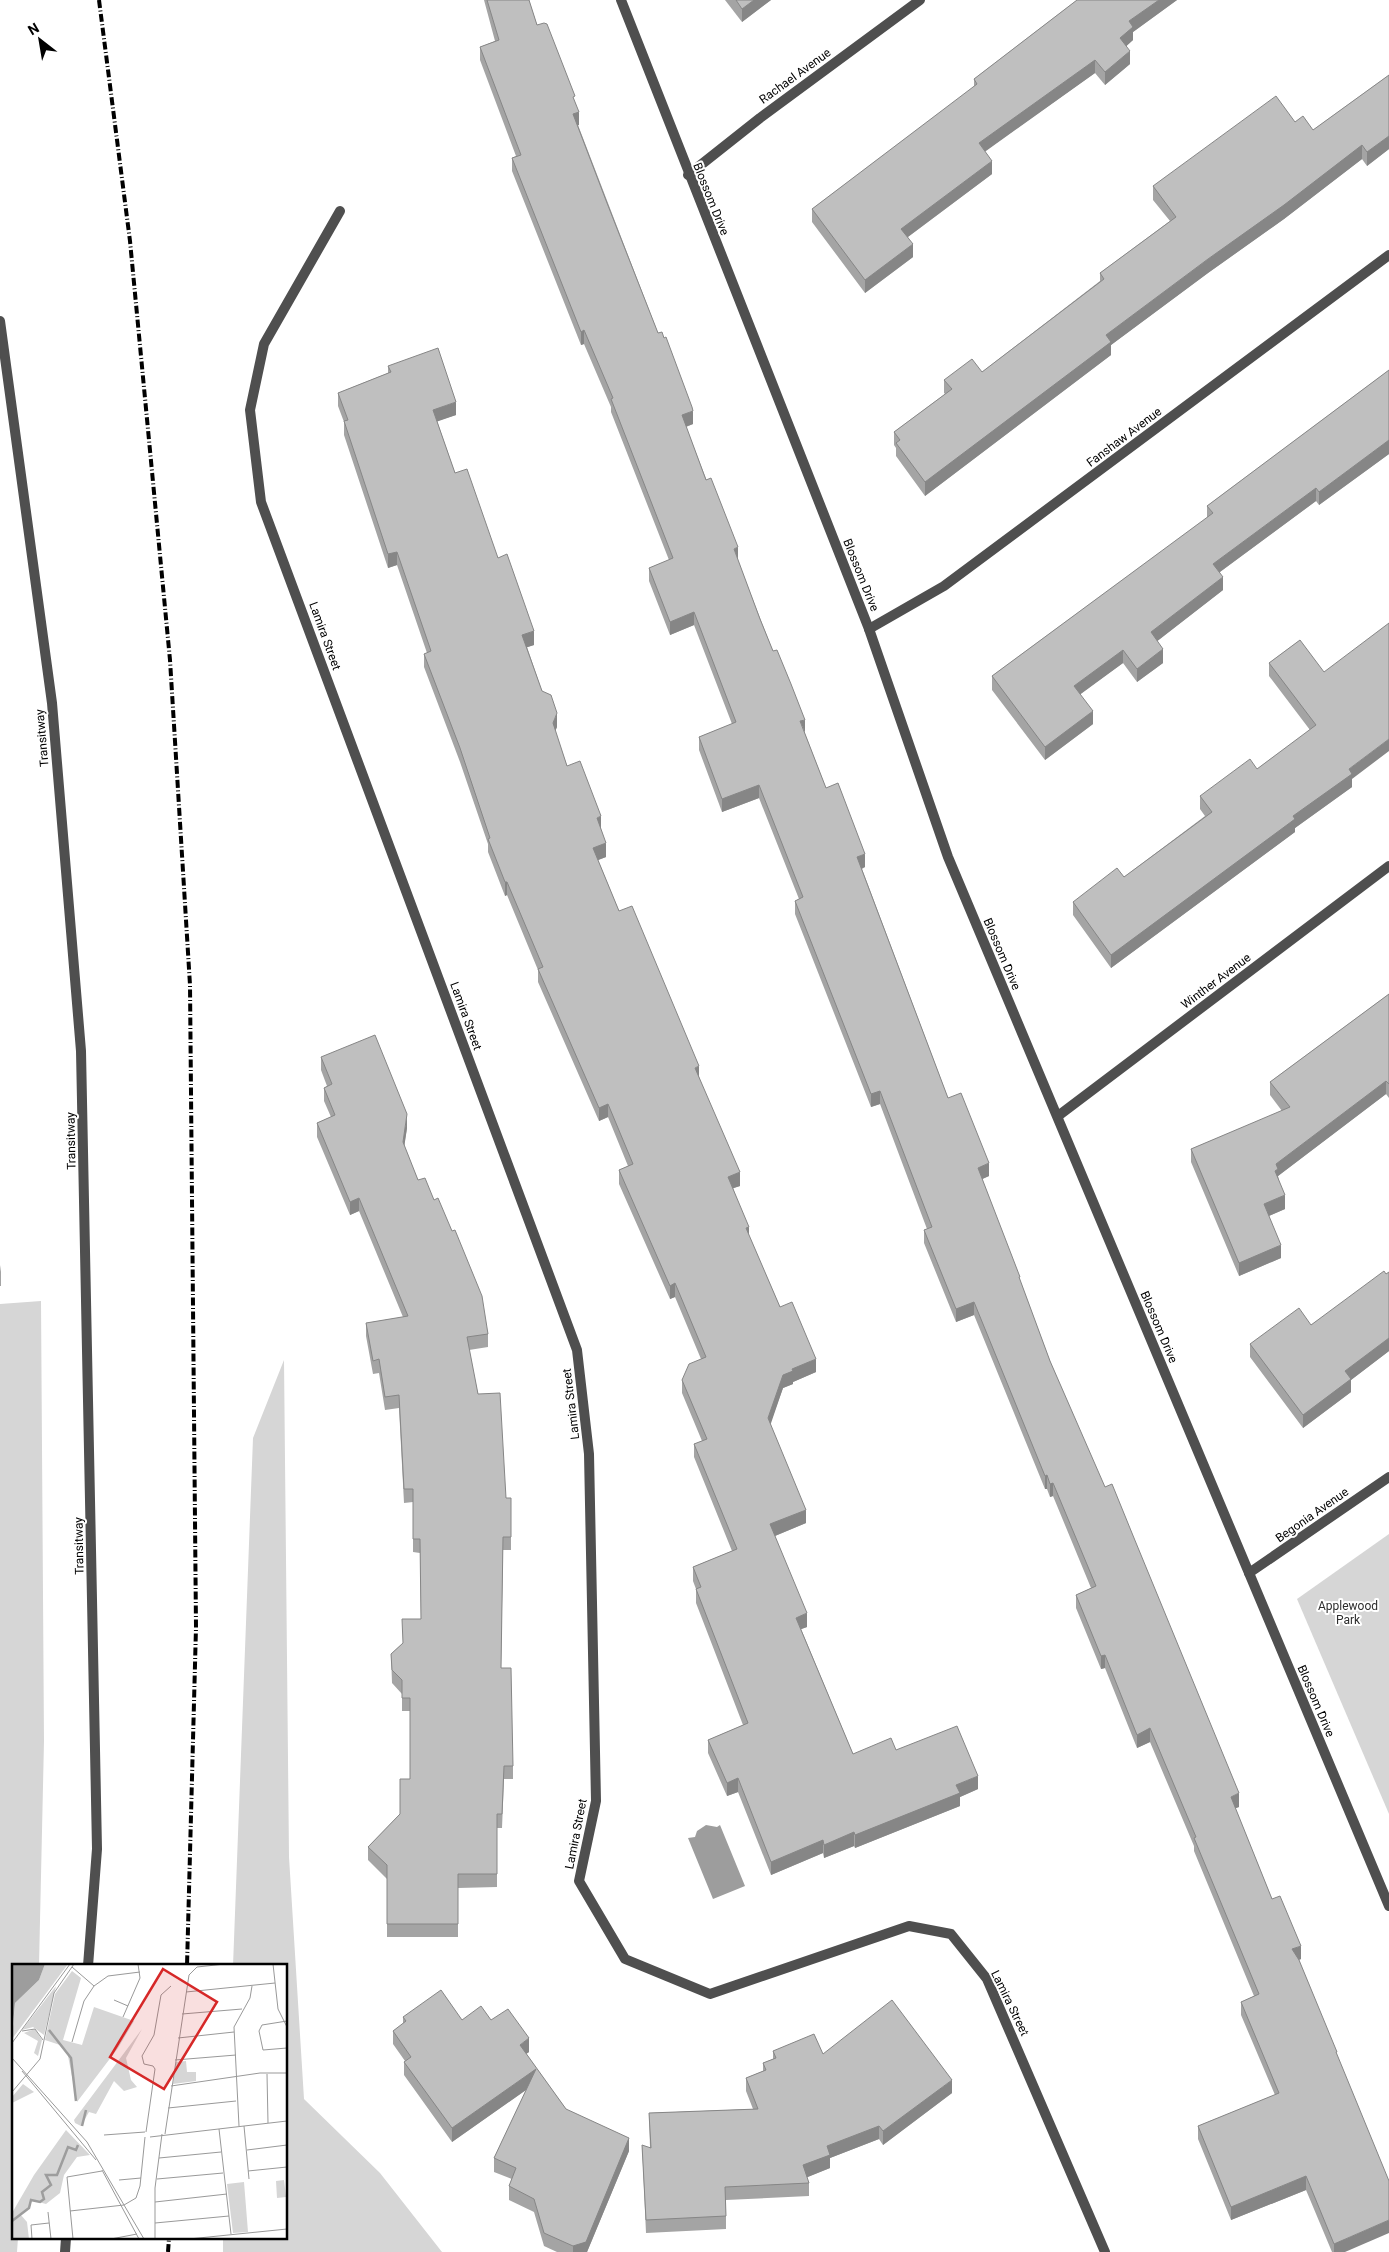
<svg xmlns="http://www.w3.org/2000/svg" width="1389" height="2252" font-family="Roboto,sans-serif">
<rect width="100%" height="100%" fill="#fff"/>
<g fill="#d6d6d6">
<path d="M 41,1301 L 44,1741 L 39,1966 L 14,1966 L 14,2238 L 18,2238 L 17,2252 L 0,2252 L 0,1304 Z"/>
<path d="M 284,1360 L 289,1857 L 304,2099 L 380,2173 L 442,2252 L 223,2252 L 223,2238 L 286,2238 L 286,1966 L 233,1966 L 253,1438 Z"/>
<path d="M 1389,1534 L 1389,1814 L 1297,1599 Z"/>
</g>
<path fill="#9d9d9d" d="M 706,1825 L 717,1827 L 720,1825 L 745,1886 L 713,1899 L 688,1838 L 695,1837 L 697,1831 Z"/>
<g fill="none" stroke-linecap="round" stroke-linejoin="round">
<g stroke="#4f4f4f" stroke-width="10">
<path d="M 0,321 L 52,703 L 81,1051 L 97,1849 L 88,1966"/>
<path d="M 65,2252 L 66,2238"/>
</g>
<g stroke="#4f4f4f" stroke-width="10">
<path d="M 621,0 L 869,629 L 948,857 L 1389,1906"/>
<path d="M 688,175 L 760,118 L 920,0"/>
<path d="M 340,211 L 264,344 L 250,410 L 261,502 L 577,1350 L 589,1454 L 596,1801 L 579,1881 L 625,1959 L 710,1994 L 909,1926 L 951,1934 L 987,1979 L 1105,2252"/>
<path d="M 869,629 L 944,586 L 1389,255"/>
<path d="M 1058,1116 L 1389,866"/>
<path d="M 1249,1573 L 1389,1477"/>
</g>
<g stroke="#000" stroke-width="4" stroke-dasharray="8 2.5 1 2.5" stroke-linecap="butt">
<path d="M 99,0 L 130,241 L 170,660 L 190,985 L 196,1627 L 187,1966"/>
<path d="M 168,2252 L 169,2238"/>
</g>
</g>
<g fill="#a4a4a4">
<path d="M 484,0 L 529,0 L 537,25 L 575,103 L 579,125 L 578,125 L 693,424 L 686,427 L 826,788 L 865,867 L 862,869 L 948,1098 L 989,1176 L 982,1179 L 1050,1361 L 1239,1807 L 1235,1808 L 1272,1899 L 1301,1959 L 1299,1960 L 1337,2056 L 1345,2252 L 1332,2252 L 1306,2190 L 1231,2220 L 1198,2139 L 1198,2126 L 1275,2095 L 1241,2015 L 1241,2002 L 1254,1996 L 1194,1851 L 1194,1846 L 1150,1742 L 1137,1748 L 1105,1668 L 1101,1669 L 1076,1608 L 1076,1595 L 1091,1588 L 1053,1496 L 1050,1497 L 1047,1489 L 1045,1489 L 974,1315 L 956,1322 L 924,1243 L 924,1230 L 927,1229 L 880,1104 L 871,1107 L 795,914 L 795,901 L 799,899 L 759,798 L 722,812 L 699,750 L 699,737 L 732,724 L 694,625 L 670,635 L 649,581 L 649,568 L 669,560 L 611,412 L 611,407 L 584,344 L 581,345 L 512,171 L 512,158 L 516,156 L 480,60 L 480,47 L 495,41 Z"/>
<path d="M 725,0 L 771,0 L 742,22 Z"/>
<path d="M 1077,0 L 1177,0 L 1133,32 L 1133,40 L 1126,46 L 1130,64 L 1105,85 L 1095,73 L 985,151 L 992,174 L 908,237 L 913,257 L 865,293 L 812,222 L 812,209 L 974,87 L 974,79 Z"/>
<path d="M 1389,75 L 1389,149 L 1367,166 L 1362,159 L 1284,219 L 1208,273 L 1111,345 L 1111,355 L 925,496 L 896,456 L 896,448 L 894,445 L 894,432 L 945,394 L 944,393 L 944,380 L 982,372 L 1100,281 L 1100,273 L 1170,221 L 1153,200 L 1153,186 L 1295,122 L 1313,130 Z"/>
<path d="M 388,366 L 456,415 L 437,421 L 455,473 L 498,558 L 534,645 L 527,647 L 542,691 L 557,727 L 555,731 L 567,766 L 601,829 L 606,857 L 598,860 L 619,911 L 699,1077 L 740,1186 L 733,1188 L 749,1236 L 780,1307 L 816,1372 L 793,1382 L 793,1384 L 783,1388 L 770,1424 L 806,1523 L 775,1536 L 807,1627 L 801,1629 L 853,1754 L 896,1750 L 978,1789 L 960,1797 L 960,1806 L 855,1848 L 854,1846 L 824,1858 L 823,1853 L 771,1875 L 738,1792 L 727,1796 L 708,1753 L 708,1740 L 743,1725 L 696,1603 L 696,1589 L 693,1581 L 693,1567 L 732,1551 L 694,1457 L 694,1444 L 702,1441 L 682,1393 L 682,1380 L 701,1359 L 675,1297 L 670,1299 L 619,1184 L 619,1170 L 628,1166 L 608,1117 L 599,1121 L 538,982 L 538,970 L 507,895 L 505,896 L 488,852 L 488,844 L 460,762 L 424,667 L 424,654 L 427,653 L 397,565 L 388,568 L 344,435 L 344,422 L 338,406 L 338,393 L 388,373 Z"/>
<path d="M 1389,370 L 1389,454 L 1319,505 L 1316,501 L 1220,572 L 1223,590 L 1157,641 L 1163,663 L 1137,682 L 1123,663 L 1080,694 L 1093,724 L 1045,760 L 992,690 L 992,676 L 1207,518 L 1207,506 Z"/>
<path d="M 1300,640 L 1352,779 L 1352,787 L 1295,828 L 1295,832 L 1111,968 L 1073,915 L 1073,902 L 1124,877 L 1205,816 L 1200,809 L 1200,796 L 1257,769 L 1310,730 L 1269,676 L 1269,663 Z"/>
<path d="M 1389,994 L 1389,1098 L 1386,1094 L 1278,1176 L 1285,1209 L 1269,1216 L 1281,1258 L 1239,1276 L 1191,1162 L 1191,1149 L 1282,1111 L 1270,1095 L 1270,1082 Z"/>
<path d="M 321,1057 L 407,1128 L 404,1146 L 418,1180 L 488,1334 L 488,1347 L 469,1350 L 478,1394 L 506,1498 L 511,1537 L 511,1550 L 503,1550 L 501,1668 L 513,1766 L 513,1779 L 504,1779 L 502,1828 L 497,1828 L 497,1887 L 458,1888 L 458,1937 L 387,1937 L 387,1879 L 368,1860 L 368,1847 L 400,1814 L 410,1779 L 410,1711 L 402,1711 L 402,1694 L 392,1683 L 391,1654 L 403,1643 L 421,1619 L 420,1553 L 413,1552 L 413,1502 L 404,1503 L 399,1408 L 385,1410 L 379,1373 L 373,1374 L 366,1336 L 366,1323 L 403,1317 L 359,1211 L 350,1215 L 317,1137 L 317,1123 L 331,1117 L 324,1101 L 324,1088 L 327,1086 L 321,1070 Z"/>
<path d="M 0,1265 L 1,1272 L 1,1286 L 0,1286 Z"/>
<path d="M 1389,1272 L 1389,1351 L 1351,1380 L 1351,1392 L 1303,1428 L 1250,1357 L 1250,1344 L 1311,1325 Z"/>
<path d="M 403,2017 L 462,2020 L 491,2020 L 529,2052 L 526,2054 L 566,2109 L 629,2151 L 587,2252 L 557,2252 L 544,2246 L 534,2212 L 509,2200 L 509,2186 L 512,2179 L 494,2172 L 494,2158 L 527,2089 L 452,2142 L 404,2075 L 404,2062 L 405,2061 L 393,2044 L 393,2031 L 403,2024 Z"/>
<path d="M 773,2051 L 823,2054 L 952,2093 L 883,2145 L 879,2139 L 830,2158 L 830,2168 L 807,2177 L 809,2183 L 809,2196 L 726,2200 L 726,2229 L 646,2233 L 642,2145 L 650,2148 L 649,2113 L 753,2109 L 746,2091 L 746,2078 L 763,2071 L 763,2063 L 773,2059 Z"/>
</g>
<g fill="#868686">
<path d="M 754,0 L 771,0 L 742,22 L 742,9 Z"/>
<path d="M 1159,0 L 1177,0 L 1133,32 L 1133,40 L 1120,52 L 1120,38 L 1129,21 Z"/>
<path d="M 1130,51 L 1130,64 L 1105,85 L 1105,72 Z"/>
<path d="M 1095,60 L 1095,73 L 979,156 L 979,143 Z"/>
<path d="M 579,112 L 579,125 L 573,127 L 573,114 Z"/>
<path d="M 1389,136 L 1389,149 L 1367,166 L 1367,152 Z"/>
<path d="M 1362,145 L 1362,159 L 1284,219 L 1208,273 L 1111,345 L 1111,355 L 925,496 L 925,482 L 1106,335 Z"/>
<path d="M 992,161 L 992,174 L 901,242 L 901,229 Z"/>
<path d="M 913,244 L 913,257 L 865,293 L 865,280 Z"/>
<path d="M 584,330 L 584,344 L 581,345 L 581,332 Z"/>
<path d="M 456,402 L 456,415 L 433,423 L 433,410 Z"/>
<path d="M 693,411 L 693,424 L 682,428 L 682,415 Z"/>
<path d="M 1389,440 L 1389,454 L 1319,505 L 1319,492 Z"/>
<path d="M 1316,488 L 1316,501 L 1213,577 L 1213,564 Z"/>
<path d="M 738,547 L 738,560 L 734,549 Z"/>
<path d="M 397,552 L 397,565 L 388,568 L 388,554 Z"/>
<path d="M 1223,577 L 1223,590 L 1151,646 L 1151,632 Z"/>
<path d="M 694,612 L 694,625 L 670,635 L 670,622 Z"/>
<path d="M 534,631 L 534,645 L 522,649 L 522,635 Z"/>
<path d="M 1163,649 L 1163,663 L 1137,682 L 1137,669 Z"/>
<path d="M 1123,650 L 1123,663 L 1074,699 L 1074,686 Z"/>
<path d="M 1093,711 L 1093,724 L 1045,760 L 1045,747 Z"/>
<path d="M 557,713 L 557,727 L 553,736 L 553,723 Z"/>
<path d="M 805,720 L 805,733 L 800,721 Z"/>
<path d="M 1389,739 L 1389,751 L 1352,779 L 1352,787 L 1295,828 L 1295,832 L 1111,968 L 1111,955 L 1293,816 L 1349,769 Z"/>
<path d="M 759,785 L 759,798 L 722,812 L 722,799 Z"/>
<path d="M 601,816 L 601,829 L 597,831 L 597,818 Z"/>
<path d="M 606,843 L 606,857 L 593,862 L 593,848 Z"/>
<path d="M 865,854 L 865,867 L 857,870 L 857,857 Z"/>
<path d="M 505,882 L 507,882 L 507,895 L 505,896 Z"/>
<path d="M 699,1066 L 699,1080 L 695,1068 Z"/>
<path d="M 1386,1081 L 1386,1094 L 1278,1176 L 1278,1183 L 1275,1171 L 1276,1164 Z"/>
<path d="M 880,1091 L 880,1104 L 871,1107 L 871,1094 Z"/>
<path d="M 608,1104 L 608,1117 L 599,1121 L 599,1108 Z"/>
<path d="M 407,1114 L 407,1128 L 403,1155 L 403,1142 Z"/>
<path d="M 989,1163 L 989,1176 L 978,1181 L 978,1168 Z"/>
<path d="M 740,1172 L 740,1186 L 728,1190 L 728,1177 Z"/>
<path d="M 1285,1195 L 1285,1209 L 1264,1218 L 1264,1204 Z"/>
<path d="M 359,1198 L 359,1211 L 350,1215 L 350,1202 Z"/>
<path d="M 749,1227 L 749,1240 L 746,1228 Z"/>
<path d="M 1281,1245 L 1281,1258 L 1239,1276 L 1239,1263 Z"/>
<path d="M 675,1283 L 675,1297 L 670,1299 L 670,1286 Z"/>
<path d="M 974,1302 L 974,1315 L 956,1322 L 956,1309 Z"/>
<path d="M 1389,1338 L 1389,1351 L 1351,1380 L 1351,1392 L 1303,1428 L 1303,1415 L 1345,1371 Z"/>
<path d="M 816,1359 L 816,1372 L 793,1382 L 793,1384 L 783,1388 L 768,1432 L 768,1418 L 783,1375 L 792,1369 Z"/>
<path d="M 1047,1475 L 1047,1489 L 1045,1489 L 1045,1476 Z"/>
<path d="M 1053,1483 L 1053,1496 L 1050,1497 L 1050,1484 Z"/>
<path d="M 806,1510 L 806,1523 L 770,1538 L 770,1524 Z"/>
<path d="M 807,1613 L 807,1627 L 796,1631 L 796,1618 Z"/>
<path d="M 1105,1655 L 1105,1668 L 1101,1669 L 1101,1656 Z"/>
<path d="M 1150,1728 L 1150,1742 L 1137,1748 L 1137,1735 Z"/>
<path d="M 978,1776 L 978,1789 L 960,1797 L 960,1806 L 855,1848 L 855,1835 L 956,1785 Z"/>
<path d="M 738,1778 L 738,1792 L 727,1796 L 727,1783 Z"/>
<path d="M 1239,1793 L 1239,1807 L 1231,1810 L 1231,1797 Z"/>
<path d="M 854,1832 L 854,1846 L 824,1858 L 824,1845 Z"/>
<path d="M 823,1840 L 823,1853 L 771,1875 L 771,1862 Z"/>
<path d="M 1301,1946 L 1301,1959 L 1292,1962 L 1292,1949 Z"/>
<path d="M 529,2038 L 529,2052 L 520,2058 L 520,2045 Z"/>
<path d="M 536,2069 L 536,2083 L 452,2142 L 452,2128 Z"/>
<path d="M 952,2080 L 952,2093 L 883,2145 L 883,2131 Z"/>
<path d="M 879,2126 L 879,2139 L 830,2158 L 830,2168 L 803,2179 L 803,2165 L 827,2146 Z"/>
<path d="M 629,2138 L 629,2151 L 587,2252 L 573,2252 L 573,2246 Z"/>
<path d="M 1306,2176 L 1306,2190 L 1231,2220 L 1231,2207 Z"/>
<path d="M 1389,2220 L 1389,2233 L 1345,2252 L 1334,2252 L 1334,2244 Z"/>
</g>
<g fill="#bfbfbf" stroke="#868686">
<path d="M 487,0 L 529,0 L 537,25 L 544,23 L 547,24 L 575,96 L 573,97 L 579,112 L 573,114 L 607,203 L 658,333 L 662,332 L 664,338 L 666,337 L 692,407 L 693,411 L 682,415 L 706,480 L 711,478 L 738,547 L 734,549 L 760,619 L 773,651 L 777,650 L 791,684 L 805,720 L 800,721 L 826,788 L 838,783 L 865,854 L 857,857 L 948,1098 L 961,1093 L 989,1163 L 978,1168 L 1020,1277 L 1019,1277 L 1050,1361 L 1105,1487 L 1112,1484 L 1134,1538 L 1239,1793 L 1231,1797 L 1272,1899 L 1280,1896 L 1301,1946 L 1292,1949 L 1299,1960 L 1337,2052 L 1336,2052 L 1389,2181 L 1389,2220 L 1334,2244 L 1306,2176 L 1231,2207 L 1198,2126 L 1279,2093 L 1241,2002 L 1259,1994 L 1194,1838 L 1196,1837 L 1150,1728 L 1137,1735 L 1105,1655 L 1101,1656 L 1076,1595 L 1096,1586 L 1053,1483 L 1050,1484 L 1047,1475 L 1045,1476 L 974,1302 L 956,1309 L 924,1230 L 932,1227 L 880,1091 L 871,1094 L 795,901 L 803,897 L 759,785 L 722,799 L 699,737 L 736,722 L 694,612 L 670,622 L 649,568 L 673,558 L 611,399 L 613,398 L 584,330 L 581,332 L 512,158 L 521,155 L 480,47 L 499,40 Z"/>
<path d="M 736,0 L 754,0 L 742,9 Z"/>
<path d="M 1077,0 L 1159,0 L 1129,21 L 1133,27 L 1120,38 L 1130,51 L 1105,72 L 1095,60 L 979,143 L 992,161 L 901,229 L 913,244 L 865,280 L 812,209 L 977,84 L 974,79 Z"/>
<path d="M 1389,75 L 1389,136 L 1367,152 L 1362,145 L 1284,205 L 1208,259 L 1106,335 L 1111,342 L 925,482 L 896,443 L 900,440 L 894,432 L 952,389 L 944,380 L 972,359 L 982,372 L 1104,279 L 1100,273 L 1176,217 L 1153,186 L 1276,96 L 1295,122 L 1303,116 L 1313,130 Z"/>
<path d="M 438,348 L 456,402 L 433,410 L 455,473 L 467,469 L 498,558 L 507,554 L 534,631 L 522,635 L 542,691 L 551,695 L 557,713 L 553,723 L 567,766 L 580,761 L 601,816 L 597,818 L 606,843 L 593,848 L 619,911 L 632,906 L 699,1066 L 695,1068 L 740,1172 L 728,1177 L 749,1227 L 746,1228 L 780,1307 L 792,1302 L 816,1359 L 792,1369 L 793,1371 L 783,1375 L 768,1418 L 806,1510 L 770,1524 L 807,1613 L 796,1618 L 853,1754 L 891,1738 L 896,1750 L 957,1726 L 978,1776 L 956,1785 L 960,1793 L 855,1835 L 854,1832 L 824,1845 L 823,1840 L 771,1862 L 738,1778 L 727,1783 L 708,1740 L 748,1723 L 696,1589 L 701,1587 L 693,1567 L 737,1549 L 694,1444 L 707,1439 L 682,1380 L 689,1364 L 706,1357 L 675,1283 L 670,1286 L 619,1170 L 633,1164 L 608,1104 L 599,1108 L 538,969 L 543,967 L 507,882 L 505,882 L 488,839 L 490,838 L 460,748 L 424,654 L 431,651 L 397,552 L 388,554 L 344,421 L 348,420 L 338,393 L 391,372 L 388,366 Z"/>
<path d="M 1389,370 L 1389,440 L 1319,492 L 1316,488 L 1213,564 L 1223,577 L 1151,632 L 1163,649 L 1137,669 L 1123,650 L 1074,686 L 1093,711 L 1045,747 L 992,676 L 1213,513 L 1207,506 Z"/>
<path d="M 1389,623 L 1389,739 L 1349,769 L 1352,774 L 1293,816 L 1295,819 L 1111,955 L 1073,902 L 1117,868 L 1124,877 L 1212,812 L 1200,796 L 1250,759 L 1257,769 L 1316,725 L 1269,663 L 1300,640 L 1324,672 Z"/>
<path d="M 1389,994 L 1389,1084 L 1386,1081 L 1276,1164 L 1278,1169 L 1275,1171 L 1285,1195 L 1264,1204 L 1281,1245 L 1239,1263 L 1191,1149 L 1290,1107 L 1270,1082 Z"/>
<path d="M 375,1035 L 407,1114 L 403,1142 L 418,1180 L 425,1178 L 434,1200 L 438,1198 L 452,1231 L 455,1230 L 482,1296 L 488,1334 L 467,1337 L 478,1394 L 500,1393 L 506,1498 L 511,1498 L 511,1537 L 503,1537 L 501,1668 L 511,1668 L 513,1766 L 504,1766 L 502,1814 L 497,1814 L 497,1874 L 458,1874 L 458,1924 L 387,1924 L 387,1865 L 368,1847 L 400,1814 L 400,1779 L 410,1779 L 410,1698 L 402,1698 L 402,1680 L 392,1670 L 391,1654 L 403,1643 L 402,1619 L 421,1619 L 420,1539 L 413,1539 L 413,1489 L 404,1489 L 399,1395 L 385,1397 L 379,1359 L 373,1361 L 366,1323 L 408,1316 L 359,1198 L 350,1202 L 317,1123 L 335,1115 L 324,1088 L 332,1084 L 321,1057 Z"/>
<path d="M 1384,1271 L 1386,1274 L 1389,1272 L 1389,1338 L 1345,1371 L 1351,1379 L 1303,1415 L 1250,1344 L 1299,1308 L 1311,1325 Z"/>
<path d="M 441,1990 L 462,2020 L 481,2006 L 491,2020 L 508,2009 L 529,2038 L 520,2045 L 566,2109 L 629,2138 L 586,2242 L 573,2246 L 544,2233 L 534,2199 L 509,2186 L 516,2168 L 494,2158 L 536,2069 L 452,2128 L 404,2062 L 411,2057 L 393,2031 L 406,2021 L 403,2017 Z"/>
<path d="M 892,2000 L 952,2080 L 883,2131 L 879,2126 L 827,2146 L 830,2155 L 803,2165 L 809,2183 L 725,2187 L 726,2216 L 646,2220 L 642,2145 L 651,2148 L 649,2113 L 758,2109 L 746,2078 L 766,2070 L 763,2063 L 776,2058 L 773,2051 L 814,2034 L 823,2054 Z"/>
</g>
<g text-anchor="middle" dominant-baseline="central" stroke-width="4" stroke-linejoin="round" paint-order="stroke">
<g font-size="12" fill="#000" stroke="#fff">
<text transform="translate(795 76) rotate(-36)">Rachael Avenue</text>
<text transform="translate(711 199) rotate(68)">Blossom Drive</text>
<text transform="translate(1124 437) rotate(-37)">Fanshaw Avenue</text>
<text transform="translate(861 575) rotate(68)">Blossom Drive</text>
<text transform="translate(325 636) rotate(70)">Lamira Street</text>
<text transform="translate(42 738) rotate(-95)">Transitway</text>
<text transform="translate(1002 954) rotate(67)">Blossom Drive</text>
<text transform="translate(1216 981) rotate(-37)">Winther Avenue</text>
<text transform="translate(466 1016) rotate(70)">Lamira Street</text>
<text transform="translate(71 1141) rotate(-91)">Transitway</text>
<text transform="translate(1159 1327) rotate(67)">Blossom Drive</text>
<text transform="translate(571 1404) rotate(-97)">Lamira Street</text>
<text transform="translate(1312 1515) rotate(-35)">Begonia Avenue</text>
<text transform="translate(79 1546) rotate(-91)">Transitway</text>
<text transform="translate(1316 1701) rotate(67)">Blossom Drive</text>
<text transform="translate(576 1834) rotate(-79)">Lamira Street</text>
<text transform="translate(1010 2003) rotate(64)">Lamira Street</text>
</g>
<g font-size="12" fill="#2d2d2d" stroke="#fff">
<text x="1348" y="1606">Applewood<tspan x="1348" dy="14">Park</tspan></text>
</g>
</g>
<g transform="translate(12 1964)">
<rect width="275" height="275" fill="#fff"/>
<path d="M 33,0 L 56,0 L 0,75 L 3,39 L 27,16 ZM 60,7 L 69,14 L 51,76 L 70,81 L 82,43 L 122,57 L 106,84 L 65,138 L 55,87 L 48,81 L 33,76 L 43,30 ZM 44,22 L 32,71 L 21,63 L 10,66 ZM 23,65 L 30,76 L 26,92 L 22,89 L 26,77 L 12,69 L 9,70 ZM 130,65 L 114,94 L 119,116 L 125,123 L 112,127 L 102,117 L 84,150 L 77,148 L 69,162 L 63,159 L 62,156 ZM 174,97 L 175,108 L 184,108 L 184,117 L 161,120 L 164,98 ZM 11,120 L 22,128 L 0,139 L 0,133 ZM 54,166 L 78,191 L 65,193 L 52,211 L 48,229 L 34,240 L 19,236 L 17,244 L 8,250 L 15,258 L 17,275 L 0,275 L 0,249 L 22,211 ZM 272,216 L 274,233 L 265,234 L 264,217 ZM 232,218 L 236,268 L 221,269 L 215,220 Z" fill="#d6d6d6"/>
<path d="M 0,0 L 33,0 L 27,16 L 3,39 L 0,70 Z" fill="#9d9d9d"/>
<path fill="none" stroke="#9d9d9d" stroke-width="2.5" d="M 37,66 L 59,94 L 64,137M 70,162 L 74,146M 0,257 L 17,244 L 19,236 L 28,238 L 32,235 L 30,228 L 39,221 L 34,211 L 45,211 L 56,183 L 64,186 L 66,181"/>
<path fill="none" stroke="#999" stroke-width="1" d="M 261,0 L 266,45 L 275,63M 60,3 L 82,22M 174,28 L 263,19M 102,36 L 116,42M 170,50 L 230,45M 111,53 L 128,14 L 126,0M 275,57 L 250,61 L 247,67 L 251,86 L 275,84M 10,67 L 23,65 L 31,76M 166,74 L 222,68M 60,78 L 72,37 L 82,22 L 96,12 L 128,8M 0,79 L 58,0M 0,94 L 75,178 L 132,275M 163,96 L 224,91M 10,107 L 84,196M 255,110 L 256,159M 159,122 L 248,109 L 275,109M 0,128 L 28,95 L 42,29 L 62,0M 156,144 L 224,137M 227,162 L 222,63 L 238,34 L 240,22M 232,162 L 237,215M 207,165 L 219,270M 134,168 L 143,105 L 141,102 L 132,100 L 130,92 L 142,71 L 149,31 L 159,22M 153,170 L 177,11 L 185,3 L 213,0M 92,171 L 133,168M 138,173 L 275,157M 235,186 L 275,181M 147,194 L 209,188M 90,206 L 127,275M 236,207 L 275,203M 145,215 L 211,209M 107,216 L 129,214M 143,238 L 215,230M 58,247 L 112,241 L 124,234 L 128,222 L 133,173M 36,248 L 39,275M 143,259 L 217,252M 20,275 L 19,261 L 37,259M 61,275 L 55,213 L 90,207M 99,275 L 125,270M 143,275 L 143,224 L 150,170M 177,275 L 275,265"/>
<path fill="#d62828" fill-opacity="0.15" stroke="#d62828" stroke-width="2.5" d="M 151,5 L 205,38 L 152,125 L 98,93 Z"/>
<rect width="275" height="275" fill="none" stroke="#000" stroke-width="2.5"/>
</g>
<g transform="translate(40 40) rotate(329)" stroke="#ffffff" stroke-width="4" paint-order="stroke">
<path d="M0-4L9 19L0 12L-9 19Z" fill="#000000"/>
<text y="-8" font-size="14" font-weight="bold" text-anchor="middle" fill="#000000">N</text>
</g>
</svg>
